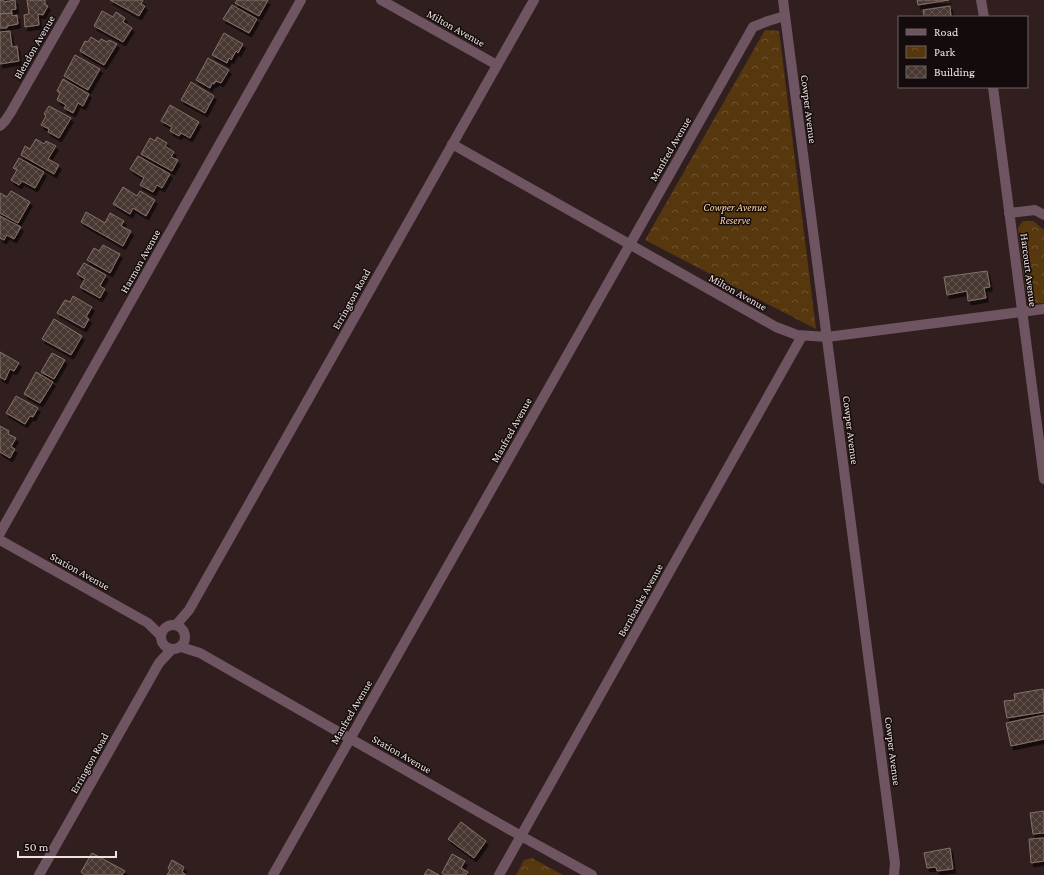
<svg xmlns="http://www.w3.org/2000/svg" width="1044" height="875" font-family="'Crimson Pro',serif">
<defs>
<pattern id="park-crowns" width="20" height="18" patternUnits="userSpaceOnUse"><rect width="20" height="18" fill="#57370d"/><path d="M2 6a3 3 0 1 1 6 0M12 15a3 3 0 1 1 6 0" fill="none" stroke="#6f5430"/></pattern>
<pattern id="building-cross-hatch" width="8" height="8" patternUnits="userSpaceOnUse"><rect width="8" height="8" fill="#4a3831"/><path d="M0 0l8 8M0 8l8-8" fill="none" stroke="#64544f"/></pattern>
<filter id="shadow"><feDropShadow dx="2.5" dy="4" stdDeviation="0" flood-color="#0009"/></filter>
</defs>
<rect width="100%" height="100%" fill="#311f20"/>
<g fill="url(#park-crowns)">
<path d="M 765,30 L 779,31 L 816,329 L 645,240 Z"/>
<path d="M 1023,221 L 1033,221 L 1044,230 L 1044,303 C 1033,304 1031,301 1026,293 L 1018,228 Z"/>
<path d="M 532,858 L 563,875 L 516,875 L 524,860 Z"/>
</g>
<g fill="url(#building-cross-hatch)" stroke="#86726a" filter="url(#shadow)">
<path d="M 0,0 L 3,0 L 4,2 L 15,0 L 16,9 L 11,10 L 12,13 L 0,14 Z"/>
<path d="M 27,0 L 45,0 L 45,4 L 48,6 L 43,15 L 38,14 L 39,25 L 25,27 L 24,15 L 29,14 Z"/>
<path d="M 110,0 L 143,0 L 141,4 L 145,6 L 139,16 Z"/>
<path d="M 237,0 L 268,0 L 259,16 L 235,3 Z"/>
<path d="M 917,0 L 949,0 L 918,5 Z"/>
<path d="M 232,5 L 257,19 L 249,33 L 223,19 Z"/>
<path d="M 950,6 L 951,17 L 924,17 L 923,10 Z"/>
<path d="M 102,11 L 113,17 L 116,12 L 125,18 L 123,22 L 132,28 L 123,42 L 94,26 Z"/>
<path d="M 12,13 L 12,16 L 17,15 L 18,24 L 7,26 L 7,28 L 0,28 L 0,14 Z"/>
<path d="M 10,31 L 12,47 L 17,46 L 19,61 L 0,64 L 0,32 Z"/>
<path d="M 224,33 L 243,44 L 238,53 L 236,51 L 231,60 L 229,58 L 227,63 L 212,55 Z"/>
<path d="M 91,37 L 99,42 L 101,39 L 107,42 L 109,40 L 117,44 L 104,65 L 80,51 L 85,41 L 88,42 Z"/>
<path d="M 75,55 L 100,69 L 88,90 L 64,76 Z"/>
<path d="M 208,58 L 229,70 L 221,83 L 216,81 L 214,84 L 212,83 L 210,88 L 196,80 Z"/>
<path d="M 63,79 L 89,94 L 83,106 L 78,103 L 73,113 L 64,108 L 66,105 L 57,100 L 60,93 L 57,91 Z"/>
<path d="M 191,82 L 214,96 L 205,113 L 181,100 Z"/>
<path d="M 170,105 L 199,122 L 190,138 L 181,133 L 179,136 L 170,131 L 172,127 L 161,121 Z"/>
<path d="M 49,106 L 71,118 L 59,138 L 48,132 L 49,129 L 41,125 L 46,116 L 44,114 Z"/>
<path d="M 157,137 L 167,143 L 165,146 L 174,152 L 171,157 L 178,160 L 172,171 L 141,154 L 150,138 L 155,141 Z"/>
<path d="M 36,139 L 44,144 L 46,141 L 56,146 L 48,159 L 59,165 L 54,174 L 21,155 L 25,146 L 30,149 Z"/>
<path d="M 138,156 L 170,174 L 162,188 L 157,185 L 153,192 L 140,185 L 144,178 L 130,169 Z"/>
<path d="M 19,158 L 44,172 L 35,188 L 22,181 L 19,185 L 11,180 L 17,170 L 13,168 Z"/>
<path d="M 123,187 L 137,196 L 140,191 L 155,200 L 146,216 L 133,208 L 130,214 L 113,204 Z"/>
<path d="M 11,191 L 30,202 L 18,223 L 0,213 L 0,193 L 7,197 Z"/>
<path d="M 86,212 L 105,223 L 110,213 L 124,221 L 121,226 L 131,231 L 123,246 L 81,222 Z"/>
<path d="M 0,216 L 21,227 L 14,239 L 7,235 L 4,240 L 0,238 Z"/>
<path d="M 103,245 L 120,254 L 110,273 L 87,260 L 94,248 L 99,251 Z"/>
<path d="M 84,263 L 106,275 L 100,286 L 105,289 L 100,298 L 80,287 L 85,279 L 77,274 Z"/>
<path d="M 987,271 L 990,287 L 984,288 L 986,298 L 968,301 L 967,291 L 947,295 L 944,277 Z"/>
<path d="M 73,296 L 92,307 L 86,317 L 89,319 L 84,328 L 57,313 L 65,300 L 70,302 Z"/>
<path d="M 54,319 L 82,336 L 71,355 L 42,339 Z"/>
<path d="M 0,352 L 19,363 L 14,371 L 10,369 L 5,380 L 0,377 Z"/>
<path d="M 52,353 L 65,360 L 54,379 L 41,372 Z"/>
<path d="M 36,372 L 53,382 L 40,403 L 24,394 Z"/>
<path d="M 16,396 L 38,408 L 33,417 L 30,416 L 25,424 L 6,413 Z"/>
<path d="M 0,426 L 9,431 L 8,434 L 16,438 L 11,447 L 15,449 L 10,458 L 0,452 Z"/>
<path d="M 1043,689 L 1044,712 L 1007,718 L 1004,701 L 1015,700 L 1014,694 Z"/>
<path d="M 1044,715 L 1044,739 L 1011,746 L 1006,723 Z"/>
<path d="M 1044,811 L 1044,833 L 1033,834 L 1030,813 Z"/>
<path d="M 461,822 L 486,841 L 474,858 L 448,839 Z"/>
<path d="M 1044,838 L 1044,861 L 1031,863 L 1029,839 Z"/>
<path d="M 950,848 L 953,869 L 937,871 L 936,867 L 927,868 L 924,853 Z"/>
<path d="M 92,853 L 125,871 L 122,875 L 85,875 L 81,872 Z"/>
<path d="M 452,854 L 465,861 L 461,868 L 468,872 L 466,875 L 445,875 L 442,873 Z"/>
<path d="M 172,860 L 184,867 L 182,872 L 186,875 L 167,875 L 170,870 L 168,868 Z"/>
<path d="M 428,869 L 439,875 L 424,875 Z"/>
</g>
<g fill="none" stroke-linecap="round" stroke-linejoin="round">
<g stroke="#6f5562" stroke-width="10">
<path d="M 381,0 L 497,65"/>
<path d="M 783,0 L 895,863 L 894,875"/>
<path d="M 981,0 L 984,17"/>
<path d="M 993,87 L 1044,479"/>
<path d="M 0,126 L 5,121 L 11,112 L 75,0"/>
<path d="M 452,144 L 776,327 L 797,335 L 827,337 L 1044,309"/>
<path d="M 1009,213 L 1035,210 L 1044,215"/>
<path d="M 0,533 L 301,0"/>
<path d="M 0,540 L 148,623 L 161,636"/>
<circle cx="173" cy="637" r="12"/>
<path d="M 176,625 L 189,610 L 534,0"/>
<path d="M 181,647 L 200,653 L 521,836 L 592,875"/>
<path d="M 39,875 L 159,663 L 171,650"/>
<path d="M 273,875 L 753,27 L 768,21 L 785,16"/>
<path d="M 499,875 L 802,336"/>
</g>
</g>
<g text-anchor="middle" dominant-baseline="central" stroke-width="3" stroke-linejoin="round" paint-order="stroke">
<g font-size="11" fill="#efe2e2" stroke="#140c0c">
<text transform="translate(456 28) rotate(29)">Milton Avenue</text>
<text transform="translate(34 47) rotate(-60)">Blendon Avenue</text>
<text transform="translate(809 109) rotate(83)">Cowper Avenue</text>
<text transform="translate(670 149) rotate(-60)">Manfred Avenue</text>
<text transform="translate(140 261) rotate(-61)">Harmon Avenue</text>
<text transform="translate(1029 270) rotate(83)">Harcourt Avenue</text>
<text transform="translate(738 292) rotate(29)">Milton Avenue</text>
<text transform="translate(351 299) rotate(-61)">Errington Road</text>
<text transform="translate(511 430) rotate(-61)">Manfred Avenue</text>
<text transform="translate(851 430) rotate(83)">Cowper Avenue</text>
<text transform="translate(80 571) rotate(29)">Station Avenue</text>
<text transform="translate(640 600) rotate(-61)">Bernbanks Avenue</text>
<text transform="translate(351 712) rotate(-60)">Manfred Avenue</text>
<text transform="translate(893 751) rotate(83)">Cowper Avenue</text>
<text transform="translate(402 754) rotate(30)">Station Avenue</text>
<text transform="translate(89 763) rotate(-61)">Errington Road</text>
</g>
<g font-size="11" font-style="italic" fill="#fad2a7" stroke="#140c0c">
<text x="735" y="207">Cowper Avenue<tspan x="735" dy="13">Reserve</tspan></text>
</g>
</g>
<rect x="898" y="16" width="130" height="72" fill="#140c0c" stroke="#6c6262"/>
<rect x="906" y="29" width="20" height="6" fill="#6f5562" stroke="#6c6262"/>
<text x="934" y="36" font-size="12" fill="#efe2e2">Road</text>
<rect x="906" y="46" width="20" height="12" fill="url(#park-crowns)" stroke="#6c6262"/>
<text x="934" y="56" font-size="12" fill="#efe2e2">Park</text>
<rect x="906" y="66" width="20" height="12" fill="url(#building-cross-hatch)" stroke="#6c6262"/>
<text x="934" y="76" font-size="12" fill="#efe2e2">Building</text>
<path d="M18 851v6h98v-6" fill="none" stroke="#efe2e2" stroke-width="2"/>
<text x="24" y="851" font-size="12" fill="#efe2e2" stroke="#140c0c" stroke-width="3" paint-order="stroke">50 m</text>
</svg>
